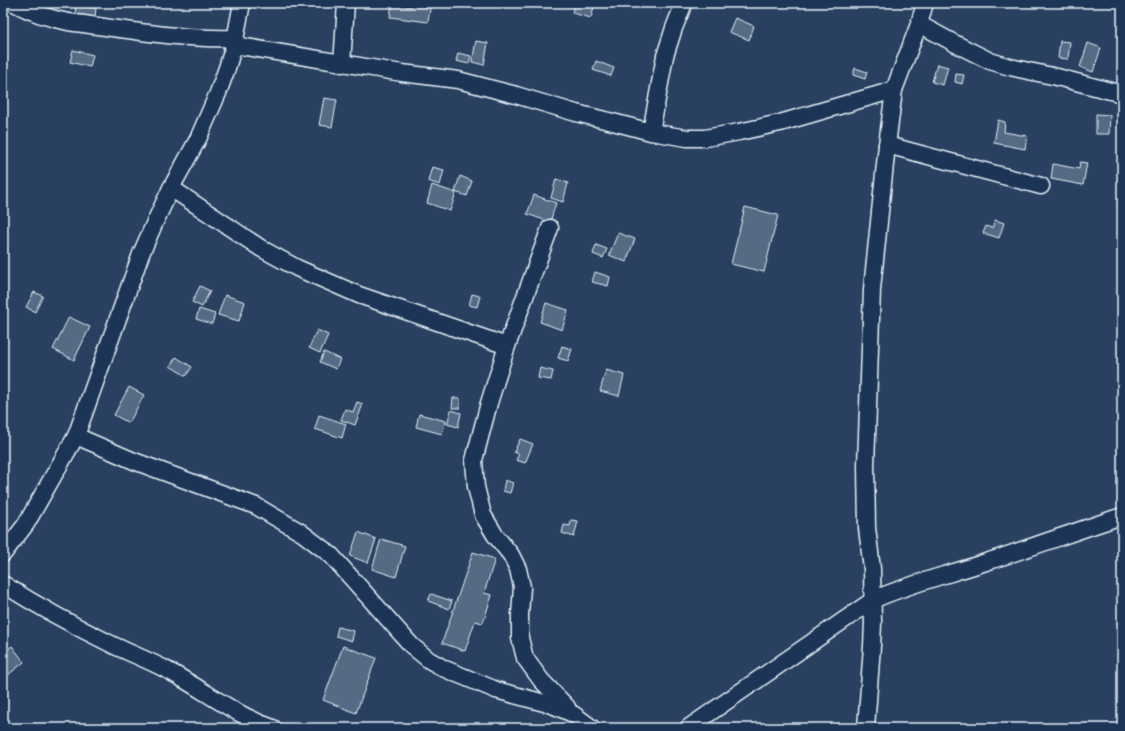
<svg xmlns="http://www.w3.org/2000/svg" width="1125" height="731" font-family="'Architects Daughter',sans-serif">
<rect width="100%" height="100%" fill="#294061"/>
<filter id="ink" filterUnits="userSpaceOnUse"><feTurbulence type="fractalNoise" baseFrequency=".025" numOctaves="2"/><feDisplacementMap in="SourceGraphic" scale="8" xChannelSelector="R" yChannelSelector="G"/><feConvolveMatrix kernelMatrix="1 2 1 2 8 2 1 2 1" color-interpolation-filters="sRGB"/></filter>
<g filter="url(#ink)">
<g fill="#556a83" stroke="#e8f1f8">
<path d="M 412,3 L 431,3 L 428,22 L 390,17 L 392,4 L 411,7 Z"/>
<path d="M 575,3 L 595,3 L 591,18 L 572,13 Z"/>
<path d="M 76,5 L 96,8 L 95,17 L 75,14 Z"/>
<path d="M 735,18 L 754,26 L 749,40 L 729,32 Z"/>
<path d="M 476,41 L 488,43 L 484,65 L 472,62 Z"/>
<path d="M 1060,41 L 1070,42 L 1068,59 L 1058,58 Z"/>
<path d="M 1088,43 L 1101,48 L 1093,72 L 1080,67 Z"/>
<path d="M 73,50 L 93,55 L 90,67 L 70,62 Z"/>
<path d="M 458,53 L 471,56 L 469,64 L 456,61 Z"/>
<path d="M 596,61 L 614,68 L 611,76 L 593,70 Z"/>
<path d="M 937,64 L 948,67 L 943,85 L 932,82 Z"/>
<path d="M 855,68 L 867,72 L 865,79 L 853,75 Z"/>
<path d="M 956,74 L 964,75 L 962,84 L 955,82 Z"/>
<path d="M 324,98 L 337,100 L 332,127 L 319,125 Z"/>
<path d="M 1096,114 L 1110,115 L 1109,134 L 1096,134 Z"/>
<path d="M 998,120 L 1005,122 L 1004,132 L 1027,136 L 1025,149 L 994,143 Z"/>
<path d="M 1080,162 L 1087,163 L 1083,185 L 1051,179 L 1053,164 L 1079,169 Z"/>
<path d="M 432,167 L 444,170 L 440,185 L 428,181 Z"/>
<path d="M 460,176 L 472,181 L 467,196 L 455,192 Z"/>
<path d="M 556,179 L 568,183 L 563,202 L 551,198 Z"/>
<path d="M 432,185 L 456,193 L 450,211 L 427,203 Z"/>
<path d="M 534,195 L 556,203 L 550,222 L 527,214 Z"/>
<path d="M 745,207 L 778,215 L 764,272 L 731,264 Z"/>
<path d="M 995,220 L 1004,223 L 999,238 L 983,233 L 986,226 L 992,228 Z"/>
<path d="M 618,233 L 635,239 L 626,262 L 609,255 Z"/>
<path d="M 596,245 L 607,249 L 603,258 L 593,254 Z"/>
<path d="M 595,272 L 610,277 L 608,286 L 592,282 Z"/>
<path d="M 200,286 L 210,291 L 202,307 L 192,302 Z"/>
<path d="M 34,292 L 43,296 L 35,312 L 26,307 Z"/>
<path d="M 472,294 L 480,296 L 477,307 L 469,305 Z"/>
<path d="M 225,295 L 245,302 L 239,321 L 218,315 Z"/>
<path d="M 546,303 L 568,310 L 562,330 L 540,322 Z"/>
<path d="M 199,309 L 215,314 L 212,324 L 196,319 Z"/>
<path d="M 69,317 L 90,327 L 74,360 L 53,349 Z"/>
<path d="M 317,330 L 328,335 L 320,353 L 309,348 Z"/>
<path d="M 562,346 L 572,349 L 568,361 L 558,358 Z"/>
<path d="M 324,352 L 340,359 L 336,369 L 320,362 Z"/>
<path d="M 176,357 L 192,367 L 186,376 L 170,366 Z"/>
<path d="M 540,368 L 553,371 L 551,380 L 538,378 Z"/>
<path d="M 606,370 L 624,375 L 619,396 L 600,391 Z"/>
<path d="M 129,387 L 144,395 L 129,423 L 114,415 Z"/>
<path d="M 453,398 L 460,398 L 460,408 L 452,408 Z"/>
<path d="M 357,402 L 363,404 L 355,425 L 341,420 L 345,409 L 353,412 Z"/>
<path d="M 451,410 L 461,413 L 458,427 L 447,424 Z"/>
<path d="M 419,414 L 446,421 L 442,434 L 416,427 Z"/>
<path d="M 319,415 L 346,424 L 342,438 L 315,429 Z"/>
<path d="M 520,439 L 533,444 L 525,463 L 516,460 L 519,454 L 514,452 Z"/>
<path d="M 505,480 L 513,483 L 510,493 L 503,491 Z"/>
<path d="M 571,520 L 578,521 L 574,537 L 562,533 L 564,525 L 570,526 Z"/>
<path d="M 358,532 L 376,539 L 368,563 L 350,556 Z"/>
<path d="M 381,539 L 405,546 L 396,577 L 372,569 Z"/>
<path d="M 473,552 L 495,559 L 484,593 L 492,595 L 483,623 L 475,621 L 465,651 L 442,643 Z"/>
<path d="M 431,594 L 452,601 L 449,609 L 428,601 Z"/>
<path d="M 338,627 L 354,631 L 352,641 L 336,636 Z"/>
<path d="M 12,646 L 24,662 L 3,679 L 3,653 Z"/>
<path d="M 343,646 L 376,658 L 356,713 L 323,700 Z"/>
</g>
<g fill="none" stroke-linecap="round" stroke-linejoin="round">
<g stroke="#e8f1f8" stroke-width="19">
<g id="minor">
<path d="M 14,3 C 32,13 48,18 68,22 C 123,29 180,40 235,38"/>
<path d="M 919,24 L 954,43 L 990,61 L 1010,67 L 1057,77 L 1122,94"/>
<path d="M 234,45 L 402,73 L 458,80 L 516,95 L 576,113 L 609,121 L 651,132 L 687,138 L 705,138 L 739,132 L 780,123 L 894,90"/>
<path d="M 342,64 L 346,3"/>
<path d="M 651,132 L 665,56 L 674,28 L 684,3"/>
<path d="M 887,145 L 1041,186"/>
<path d="M 171,188 L 262,249 L 297,268 L 359,295 L 507,346"/>
<path d="M 550,228 L 507,346 L 489,403 L 474,460 L 476,487 L 483,515 L 495,535 L 511,555 L 518,569 L 522,587 L 520,615 L 520,638 L 525,658 L 541,680 L 567,707"/>
<path d="M 76,436 L 134,461 L 256,506 L 302,533 L 331,555 L 412,646 L 429,660 L 445,669 L 496,690 L 552,705 L 573,714 L 592,728"/>
<path d="M 3,554 L 26,524 L 76,436 L 141,254 L 155,222 L 171,188 L 198,139 L 218,93 L 227,68 L 234,45 L 242,3"/>
<path d="M 3,584 C 39,607 76,627 115,646 C 132,654 150,661 167,670 C 203,689 234,715 273,728"/>
<path d="M 688,728 L 873,600 C 908,584 947,575 983,563 C 1030,548 1076,531 1122,516"/>
<path d="M 866,728 L 872,646 L 873,622 L 872,569 L 867,528 L 866,466 L 872,289 L 887,145 L 894,90 L 919,24 L 925,3"/>
</g>
</g>
<use href="#minor" stroke="#1d3557" stroke-width="16"/>
</g>
</g>
<rect width="1125" height="731" fill="none" stroke="#1d3557" stroke-width="16"/>
<rect x="8" y="8" width="1109" height="715" fill="none" stroke="#e8f1f8" stroke-width="1.5" filter="url(#ink)"/>
</svg>
